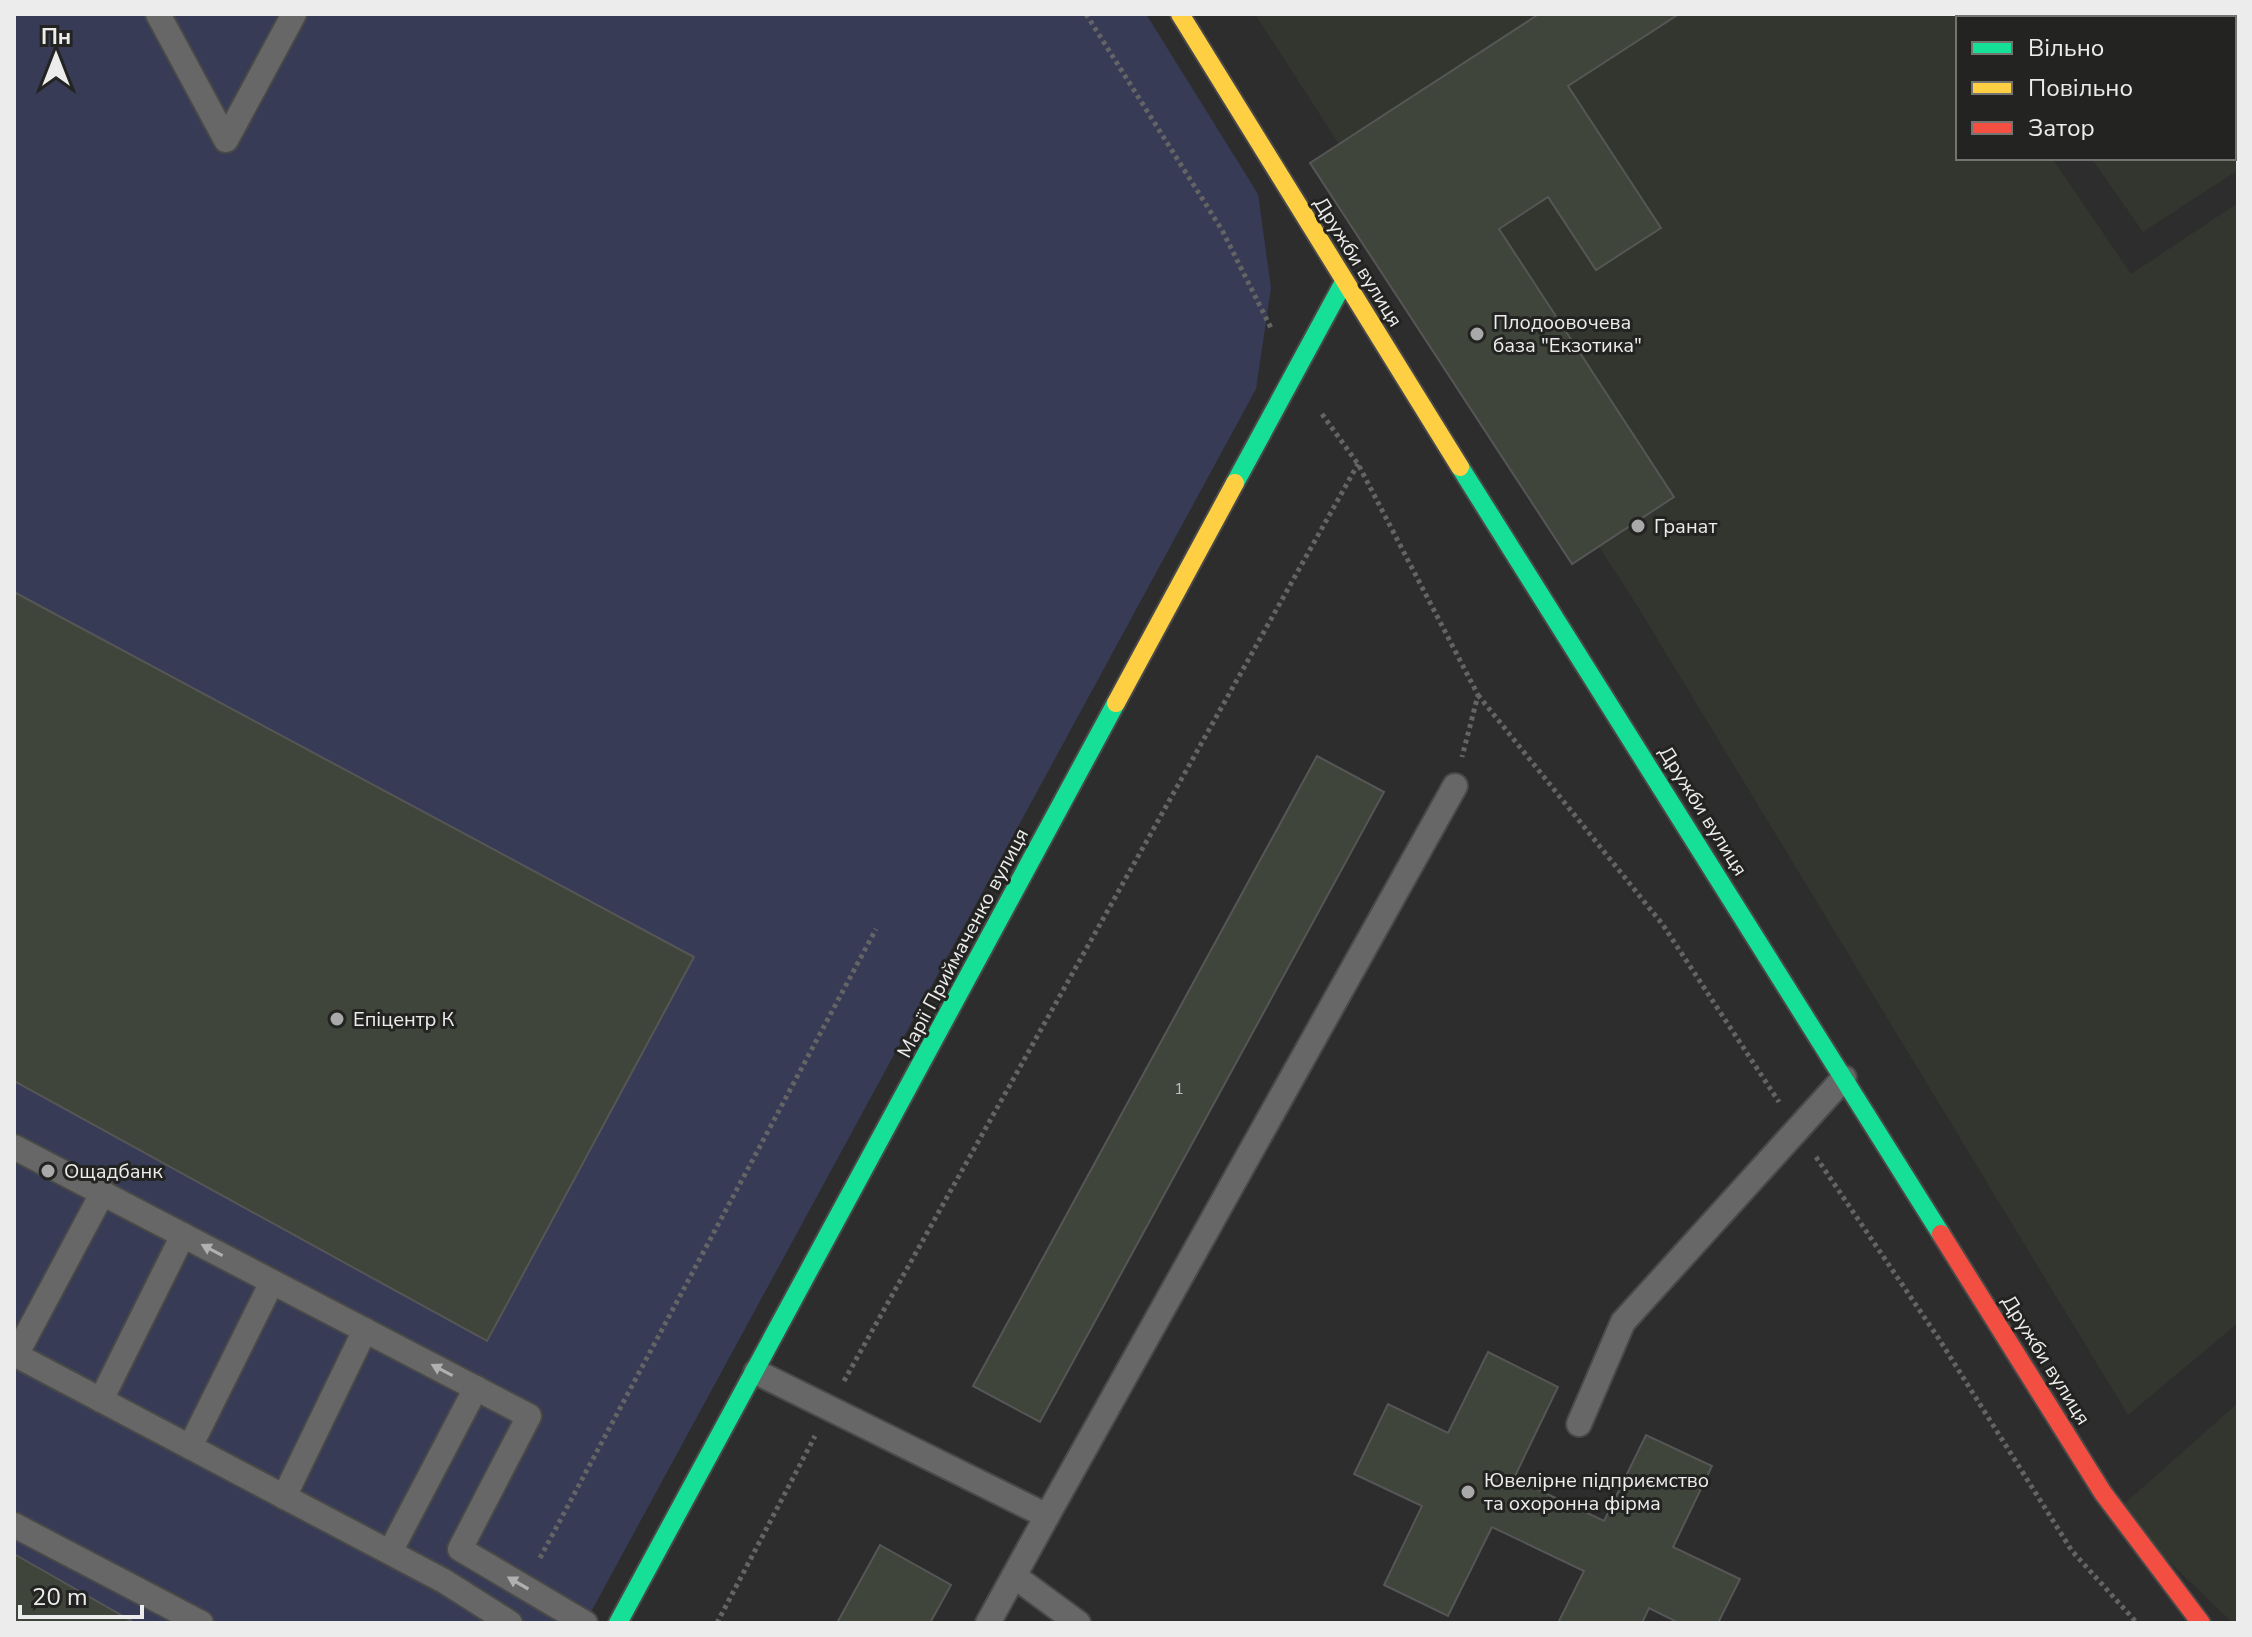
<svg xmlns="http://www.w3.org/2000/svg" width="2252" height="1637" font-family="'Nunito Sans',sans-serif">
<rect width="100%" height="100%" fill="#2c2d2c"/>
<g fill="#32362f">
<path d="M 1255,14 L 1954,14 L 1958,20 L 1958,158 L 2052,158 L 2131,274 L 2238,203 L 2238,1323 L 2128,1415 L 1636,604 Z"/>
<path d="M 1992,14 L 2238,14 L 2238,170 L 2143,232 L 2091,158 L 2234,158 L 2234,18 L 1994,18 Z"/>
<path d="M 2238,1403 L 2238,1623 L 2233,1623 L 2116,1511 Z"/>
</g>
<path fill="#373b56" d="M 14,14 L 1146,14 L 1258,194 L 1271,288 L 1256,389 L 585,1623 L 14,1623 Z"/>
<g fill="#3f453b" stroke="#565656" stroke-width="2">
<path d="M 1539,14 L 1679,14 L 1568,86 L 1661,228 L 1596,270 L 1548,197 L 1499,229 L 1674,497 L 1572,564 L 1310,163 Z"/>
<path d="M 14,592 L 694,957 L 487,1341 L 14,1081 Z"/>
<path d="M 1317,756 L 1384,792 L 1040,1422 L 973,1386 Z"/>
<path d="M 1488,1352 L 1558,1387 L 1514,1478 L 1604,1521 L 1646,1435 L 1712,1466 L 1673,1547 L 1740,1579 L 1718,1623 L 1679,1623 L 1649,1608 L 1642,1623 L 1558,1623 L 1584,1571 L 1492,1527 L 1448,1616 L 1384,1585 L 1422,1506 L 1354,1474 L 1388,1404 L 1448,1433 Z"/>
<path d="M 880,1545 L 951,1585 L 930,1623 L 837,1623 Z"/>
<path d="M 14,1554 L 135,1623 L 14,1623 Z"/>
</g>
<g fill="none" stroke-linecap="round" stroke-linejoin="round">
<g stroke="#484948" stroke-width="28">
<g id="lane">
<path d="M 158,14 L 226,140 L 294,14"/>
<path d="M 14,1147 L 529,1416 L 460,1549 L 585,1623"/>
<path d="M 14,1354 L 444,1581 L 510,1623"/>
<path d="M 16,1355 L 103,1192"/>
<path d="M 756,1372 L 1047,1516 L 988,1623"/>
<path d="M 101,1400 L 183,1235"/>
<path d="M 1579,1424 L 1623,1322 L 1844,1078"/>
<path d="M 190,1447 L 272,1282"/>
<path d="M 284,1497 L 365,1330"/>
<path d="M 1047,1516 L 1455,786"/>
<path d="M 14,1525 L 201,1623"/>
<path d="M 390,1552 L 476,1388"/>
<path d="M 1014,1576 L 1078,1623"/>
</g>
</g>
<g stroke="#484948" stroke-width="22">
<g id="fast">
<path d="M 1460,467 L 1941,1234"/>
<path d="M 1235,483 L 1344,282"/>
<path d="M 618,1623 L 1116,703"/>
</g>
</g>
<g stroke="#484948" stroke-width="22">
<g id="slow">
<path d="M 1180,14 L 1460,467"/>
<path d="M 1116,703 L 1235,483"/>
</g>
</g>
<g stroke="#484948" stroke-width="22">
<path id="jam" d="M 1941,1234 L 2103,1493 L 2201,1623"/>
</g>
<g stroke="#636463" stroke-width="5" stroke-dasharray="4 4" stroke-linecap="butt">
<path d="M 1086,14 L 1222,230 L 1272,330"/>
<path d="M 1322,414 L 1358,464 L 1478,695 L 1462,757"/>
<path d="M 1478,695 L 1663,925 L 1779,1102"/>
<path d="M 1816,1157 L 1939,1339 L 2072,1551 L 2137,1623"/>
<path d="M 844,1381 L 1358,464"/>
<path d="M 540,1558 L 876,929"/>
<path d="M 717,1623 L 815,1436"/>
</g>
<use href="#lane" stroke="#666766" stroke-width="24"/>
<use href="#fast" stroke="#16e098" stroke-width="18"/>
<use href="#slow" stroke="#ffcf43" stroke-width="18"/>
<use href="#jam" stroke="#f24e42" stroke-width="18"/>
</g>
<defs><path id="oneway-solid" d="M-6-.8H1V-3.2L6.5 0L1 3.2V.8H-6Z" transform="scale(2)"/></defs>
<g fill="#afb0af">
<use href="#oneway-solid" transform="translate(212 1250) rotate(-152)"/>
<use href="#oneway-solid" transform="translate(442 1370) rotate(-152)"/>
<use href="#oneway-solid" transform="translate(518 1583) rotate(-150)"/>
</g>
<g fill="#a8a9a8" stroke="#232422" stroke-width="3">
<circle cx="1477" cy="334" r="8"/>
<circle cx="1638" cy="526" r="8"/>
<circle cx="337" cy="1019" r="8"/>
<circle cx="48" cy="1171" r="8"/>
<circle cx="1468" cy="1492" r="8"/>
</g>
<g text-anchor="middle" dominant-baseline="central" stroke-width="6" stroke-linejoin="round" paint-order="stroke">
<g font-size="16" fill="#c0c2bf">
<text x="1179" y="1089">1</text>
</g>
<g font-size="20" fill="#ebeceb" stroke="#232422">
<text transform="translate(1358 262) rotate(58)">Дружби вулиця</text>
<text transform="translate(1703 811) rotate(58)">Дружби вулиця</text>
<text transform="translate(963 943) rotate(-62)">Марії Приймаченко вулиця</text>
<text transform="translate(2046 1360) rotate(58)">Дружби вулиця</text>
</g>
<g font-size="20" fill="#ebeceb" stroke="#232422" text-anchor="start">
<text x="1493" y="322">Плодоовочева<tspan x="1493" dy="23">база "Екзотика"</tspan></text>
<text x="1654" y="526">Гранат</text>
<text x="353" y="1019">Епіцентр К</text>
<text x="64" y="1171">Ощадбанк</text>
<text x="1484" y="1480">Ювелірне підприємство<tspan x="1484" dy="23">та охоронна фірма</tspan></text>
</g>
</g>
<rect width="2252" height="1637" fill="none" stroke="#ebeceb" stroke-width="32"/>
<rect x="1956" y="16" width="280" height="144" fill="#232422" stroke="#737472" stroke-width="2"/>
<rect x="1972" y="42" width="40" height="12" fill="#16e098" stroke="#737472" stroke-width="2"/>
<text x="2028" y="56" font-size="24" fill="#ebeceb">Вільно</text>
<rect x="1972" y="82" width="40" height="12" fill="#ffcf43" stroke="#737472" stroke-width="2"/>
<text x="2028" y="96" font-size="24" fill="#ebeceb">Повільно</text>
<rect x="1972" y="122" width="40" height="12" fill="#f24e42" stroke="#737472" stroke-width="2"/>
<text x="2028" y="136" font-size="24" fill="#ebeceb">Затор</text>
<g transform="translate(56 56)" stroke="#232422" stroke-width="6" paint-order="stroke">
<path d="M0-6L14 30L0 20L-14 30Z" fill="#ebeceb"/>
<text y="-12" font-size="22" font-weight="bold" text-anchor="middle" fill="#ebeceb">Пн</text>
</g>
<path d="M20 1605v12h122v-12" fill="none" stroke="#ebeceb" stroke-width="4"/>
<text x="32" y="1605" font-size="24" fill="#ebeceb" stroke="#232422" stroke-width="6" paint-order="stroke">20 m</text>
</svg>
